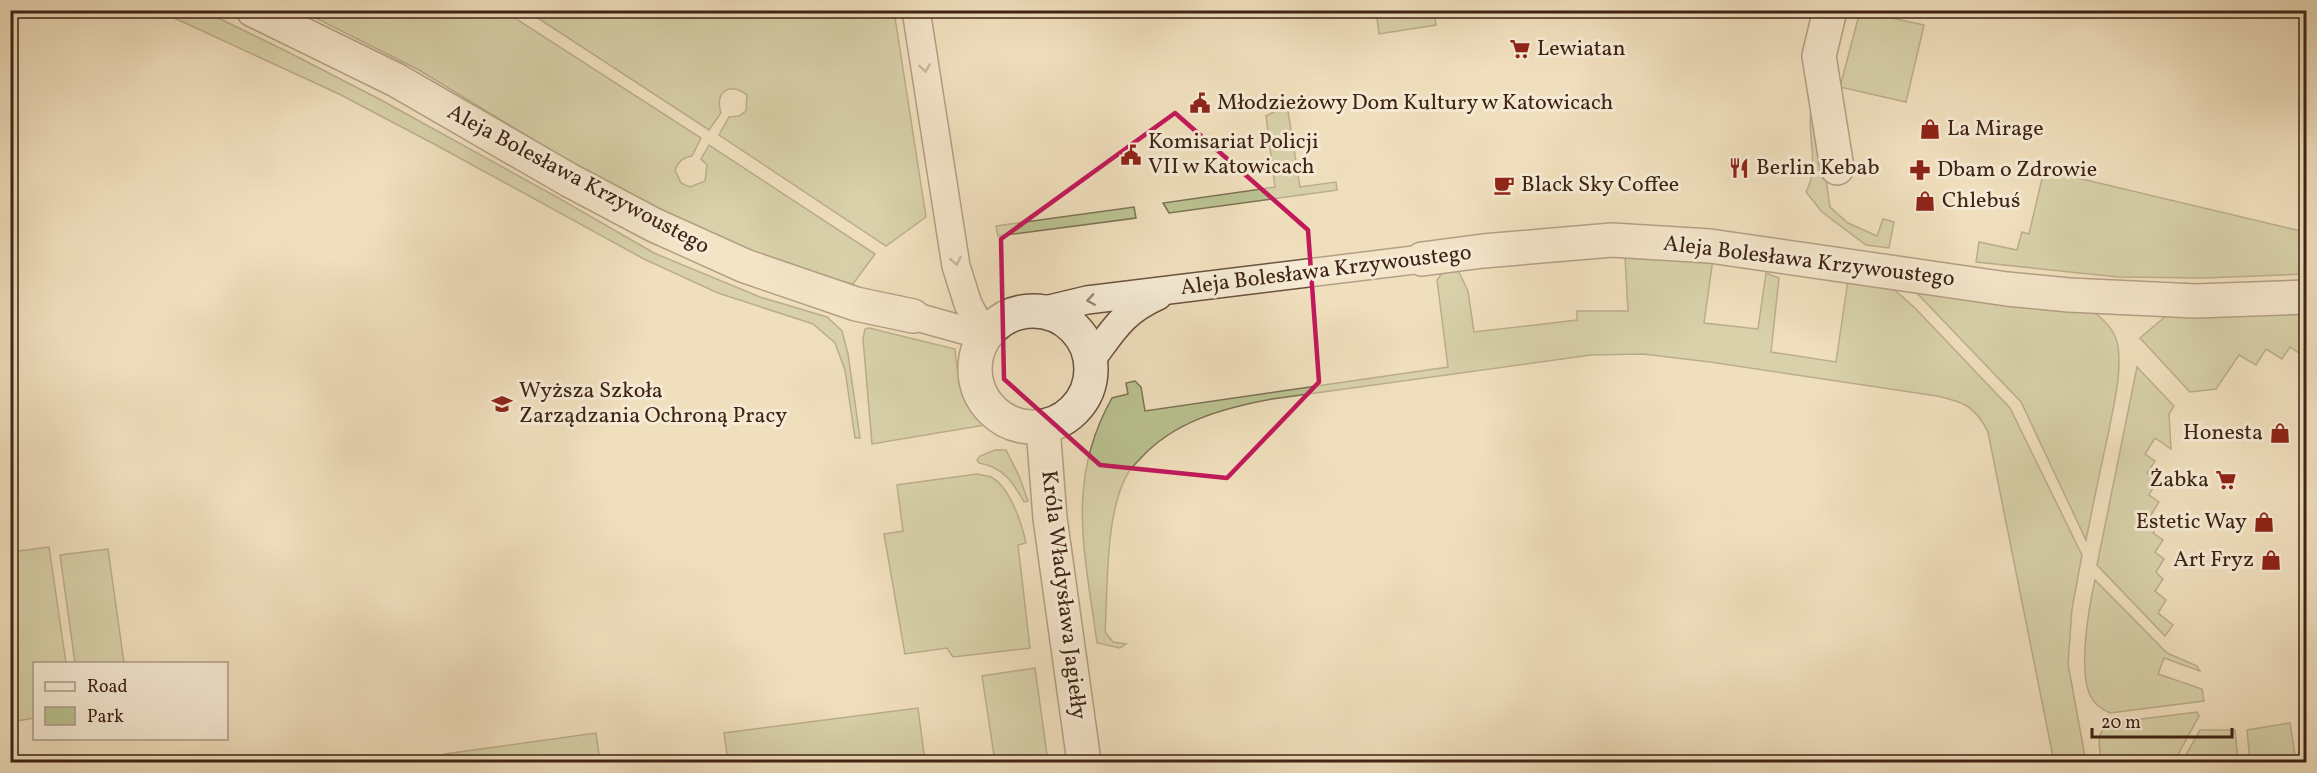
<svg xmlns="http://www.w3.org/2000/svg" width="2317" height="773" font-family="Vollkorn,serif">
<rect width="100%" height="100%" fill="#f0dfbd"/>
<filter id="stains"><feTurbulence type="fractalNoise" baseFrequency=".00333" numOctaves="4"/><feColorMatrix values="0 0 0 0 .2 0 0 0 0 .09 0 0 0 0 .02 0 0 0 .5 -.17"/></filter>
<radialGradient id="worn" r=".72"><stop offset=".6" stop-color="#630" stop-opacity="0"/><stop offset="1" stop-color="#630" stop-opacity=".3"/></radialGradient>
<g fill="#bac291" stroke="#7c7253" stroke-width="1.5">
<path d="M 159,11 L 200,11 L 216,17 L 286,51 L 381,100 L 555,196 L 654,253 L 760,297 L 827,317 L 842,331 L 848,354 L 860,438 L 855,438 L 845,370 L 835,343 L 813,324 L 718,293 L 644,259 L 436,145 L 339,94 Z"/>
<path d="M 302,11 L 504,11 L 701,138 L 692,156 C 682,158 679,161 675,170 L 681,183 L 690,187 L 705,181 L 707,165 L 701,159 L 709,145 L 875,254 L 853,284 L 824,277 L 757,255 L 611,187 L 419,70 Z"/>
<path d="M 527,11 L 894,11 L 926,217 L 886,246 L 719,135 L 729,117 L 739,116 L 746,111 L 747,95 C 730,81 714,92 721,113 L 709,130 Z"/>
<path d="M 1376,11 L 1434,11 L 1436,25 L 1379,34 Z"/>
<path d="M 1860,11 L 1924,25 L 1906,102 L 1840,87 Z"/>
<path d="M 1812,104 L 1820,138 L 1830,207 L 1848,223 L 1877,236 L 1883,219 L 1894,222 L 1889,248 L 1866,245 L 1822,212 L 1806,192 C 1821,164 1805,133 1812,104 Z"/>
<path d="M 1287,105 L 1300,187 L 1336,182 L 1337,190 L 1169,213 L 1163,203 L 1275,187 L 1266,116 Z"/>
<path d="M 2044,170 L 2305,232 L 2302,242 L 2306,243 L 2306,274 L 2205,278 L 2118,277 L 1976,262 L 1979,242 L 2017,250 L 2022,232 L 2029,234 Z"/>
<path d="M 1134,207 L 1136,218 L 998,236 L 996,226 Z"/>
<path d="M 1625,256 L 1713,259 L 1704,323 L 1758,329 L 1766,273 L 1779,278 L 1771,352 L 1836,362 L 1848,280 L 1890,286 L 1915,308 L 2010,408 L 2082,555 L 2072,609 L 2068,664 L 2086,762 L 2054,762 L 1988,432 C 1975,406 1964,402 1937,396 L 1710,362 L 1643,354 L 1591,355 L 1272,399 C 1224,408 1174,421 1140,459 C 1136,463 1131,468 1128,473 C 1105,512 1108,586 1105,632 L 1113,642 L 1126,644 L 1120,648 L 1097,643 C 1085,553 1065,481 1112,398 L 1128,394 L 1126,383 L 1135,381 L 1141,387 L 1145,411 L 1448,367 L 1437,280 L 1442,273 L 1458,270 L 1468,291 L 1474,332 L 1577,320 L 1577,311 L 1628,311 Z"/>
<path d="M 1913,289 L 2092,311 C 2105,320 2116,331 2118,347 C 2122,376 2113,407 2108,435 C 2100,470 2093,505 2086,540 L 2021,402 Z"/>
<path d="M 2306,311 L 2306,350 L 2303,356 L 2290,347 L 2282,359 L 2266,349 L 2256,365 L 2239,355 L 2216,389 L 2190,392 L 2140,338 L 2166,316 Z"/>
<path d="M 869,328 L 955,349 C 958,382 961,402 985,425 L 872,444 L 863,339 L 865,329 Z"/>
<path d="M 2137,367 L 2174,406 L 2169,414 L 2171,449 L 2155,438 L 2145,454 L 2155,461 L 2147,473 L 2157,481 L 2149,495 L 2159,502 L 2151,515 L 2161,522 L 2153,533 L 2163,540 L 2155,552 L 2164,559 L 2156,572 L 2163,579 L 2155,591 L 2166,600 L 2158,613 L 2173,625 L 2165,636 L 2097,565 Z"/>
<path d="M 995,450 L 1006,450 L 1019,476 L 1028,501 L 1024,502 C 1013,482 1003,467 979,463 L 977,460 L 980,456 Z"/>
<path d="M 977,474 C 981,475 988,476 991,477 C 1010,487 1022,524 1026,543 L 1018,545 L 1030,648 L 953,657 L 947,648 L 905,654 L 884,534 L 903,531 L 897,485 Z"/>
<path d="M 49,547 L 66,663 L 34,664 L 34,718 L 11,722 L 11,552 Z"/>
<path d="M 108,549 L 124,663 L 75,663 L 60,555 Z"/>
<path d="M 2095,580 L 2167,653 L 2197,666 L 2200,671 L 2164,658 L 2158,674 L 2202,689 L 2204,701 L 2110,713 C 2101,709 2094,704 2090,695 C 2078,669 2089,607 2095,580 Z"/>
<path d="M 1035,668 L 1048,762 L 995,762 L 982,676 Z"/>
<path d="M 918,708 L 925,762 L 728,762 L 724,733 Z"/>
<path d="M 2197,712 L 2199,716 L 2174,762 L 2102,762 C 2099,748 2095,732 2110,723 Z"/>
<path d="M 2290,723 L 2296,762 L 2250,762 L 2247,730 Z"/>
<path d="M 2200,730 L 2235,730 L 2238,762 L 2182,762 Z"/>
<path d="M 596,733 L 600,762 L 446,762 L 445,754 Z"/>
</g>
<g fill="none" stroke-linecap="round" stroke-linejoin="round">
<g stroke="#6b523f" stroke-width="30">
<g id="service">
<path d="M 916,10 L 956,266 L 968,304 L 985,336"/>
<path d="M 1041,311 L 1087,300 L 1422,259"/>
<path d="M 913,316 L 985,336"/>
<path d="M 1091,360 C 1113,331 1122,312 1158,296"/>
</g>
</g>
<g stroke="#6b523f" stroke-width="36">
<g id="pedestrian">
<path d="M 253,10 L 396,80 L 569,180 L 654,225 L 745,266 L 856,304 L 913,316"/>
<path d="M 1422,259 L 1483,251 L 1612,240 L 1710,246 L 2007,289 L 2069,295 L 2196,301 L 2306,297"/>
</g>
</g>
<g stroke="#6b523f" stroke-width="36">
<g id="minor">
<path d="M 1830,10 L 1819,56 L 1837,168"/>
<circle cx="1033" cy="369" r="58"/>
<path d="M 1043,427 L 1050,518 L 1084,762"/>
</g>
</g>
<use href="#service" stroke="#f5ead4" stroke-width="27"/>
<use href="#pedestrian" stroke="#f5ead4" stroke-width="33"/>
<use href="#minor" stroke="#f5ead4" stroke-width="33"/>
</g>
<defs><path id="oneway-chevron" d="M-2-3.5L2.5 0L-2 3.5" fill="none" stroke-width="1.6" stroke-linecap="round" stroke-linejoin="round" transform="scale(1.5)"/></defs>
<g stroke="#9a8674">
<use href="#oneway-chevron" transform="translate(925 68) rotate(81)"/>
<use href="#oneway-chevron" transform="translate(956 261) rotate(79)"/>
<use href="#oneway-chevron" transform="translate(1091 300) rotate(171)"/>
</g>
<path d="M0 0H2317V773H0ZM 1175,113 L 1308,230 L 1319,382 L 1227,478 L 1100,465 L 1004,379 L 1001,239 Z" fill="#f0dfbd" fill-opacity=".55" fill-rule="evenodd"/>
<path fill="none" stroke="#c2185b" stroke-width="4.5" stroke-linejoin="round" d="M 1175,113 L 1308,230 L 1319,382 L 1227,478 L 1100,465 L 1004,379 L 1001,239 Z"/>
<defs>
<g id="supermarket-bare" transform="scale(1.62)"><path d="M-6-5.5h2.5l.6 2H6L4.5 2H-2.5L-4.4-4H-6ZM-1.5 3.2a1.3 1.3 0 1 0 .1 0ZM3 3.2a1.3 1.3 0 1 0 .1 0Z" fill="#8f2418" stroke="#f5ead4" stroke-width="2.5" paint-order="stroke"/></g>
<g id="civic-bare" transform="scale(1.62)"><path d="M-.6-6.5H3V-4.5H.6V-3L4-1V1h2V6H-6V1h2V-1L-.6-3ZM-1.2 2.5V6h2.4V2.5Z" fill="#8f2418" stroke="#f5ead4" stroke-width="2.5" paint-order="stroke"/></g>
<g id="shop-bare" transform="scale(1.62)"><path d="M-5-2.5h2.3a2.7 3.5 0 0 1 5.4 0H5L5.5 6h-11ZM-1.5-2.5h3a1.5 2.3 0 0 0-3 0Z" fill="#8f2418" stroke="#f5ead4" stroke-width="2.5" paint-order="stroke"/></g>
<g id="restaurant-bare" transform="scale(1.62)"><path d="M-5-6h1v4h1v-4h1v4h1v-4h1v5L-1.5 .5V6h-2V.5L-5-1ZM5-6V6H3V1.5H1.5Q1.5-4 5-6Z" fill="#8f2418" stroke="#f5ead4" stroke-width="2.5" paint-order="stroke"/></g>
<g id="pharmacy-bare" transform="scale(1.62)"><path d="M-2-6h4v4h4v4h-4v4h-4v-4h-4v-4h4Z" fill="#8f2418" stroke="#f5ead4" stroke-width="2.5" paint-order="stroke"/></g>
<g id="cafe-bare" transform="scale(1.62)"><path d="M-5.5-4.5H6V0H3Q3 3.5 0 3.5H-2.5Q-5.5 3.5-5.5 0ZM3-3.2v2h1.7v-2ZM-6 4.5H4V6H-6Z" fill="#8f2418" stroke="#f5ead4" stroke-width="2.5" paint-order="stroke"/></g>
<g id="university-bare" transform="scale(1.62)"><path d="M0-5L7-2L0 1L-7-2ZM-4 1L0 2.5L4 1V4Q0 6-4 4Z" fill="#8f2418" stroke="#f5ead4" stroke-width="2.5" paint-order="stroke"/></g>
</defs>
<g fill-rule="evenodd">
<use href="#supermarket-bare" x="1520" y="49"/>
<use href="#civic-bare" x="1200" y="103"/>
<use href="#shop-bare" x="1930" y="129"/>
<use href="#civic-bare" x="1131" y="155"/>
<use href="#restaurant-bare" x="1739" y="168"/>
<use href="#pharmacy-bare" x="1920" y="170"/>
<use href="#cafe-bare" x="1504" y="185"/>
<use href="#shop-bare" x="1925" y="201"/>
<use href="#university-bare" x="502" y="404"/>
<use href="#shop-bare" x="2280" y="433"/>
<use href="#supermarket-bare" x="2226" y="480"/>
<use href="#shop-bare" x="2264" y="522"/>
<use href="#shop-bare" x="2271" y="560"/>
</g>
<g text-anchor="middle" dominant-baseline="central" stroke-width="6" stroke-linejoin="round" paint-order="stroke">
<g font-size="22" fill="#3f2315" stroke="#f5ead4" text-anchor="start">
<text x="1537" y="49">Lewiatan</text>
<text x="1217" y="103">Młodzieżowy Dom Kultury w Katowicach</text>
<text x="1947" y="129">La Mirage</text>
<text x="1148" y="142">Komisariat Policji<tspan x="1148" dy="25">VII w Katowicach</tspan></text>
<text x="1756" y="168">Berlin Kebab</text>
<text x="1937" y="170">Dbam o Zdrowie</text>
<text x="1521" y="185">Black Sky Coffee</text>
<text x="1942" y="201">Chlebuś</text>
<text x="519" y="391">Wyższa Szkoła<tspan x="519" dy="25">Zarządzania Ochroną Pracy</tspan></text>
<text x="2263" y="433" text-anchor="end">Honesta</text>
<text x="2209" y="480" text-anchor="end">Żabka</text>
<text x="2247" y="522" text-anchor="end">Estetic Way</text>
<text x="2254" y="560" text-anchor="end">Art Fryz</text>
</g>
<g font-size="22" fill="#3f2315" stroke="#f5ead4">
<text transform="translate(578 180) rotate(28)">Aleja Bolesława Krzywoustego</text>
<text transform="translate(1809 262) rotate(7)">Aleja Bolesława Krzywoustego</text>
<text transform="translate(1326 271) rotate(-7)">Aleja Bolesława Krzywoustego</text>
<text transform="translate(1063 595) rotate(83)">Króla Władysława Jagiełły</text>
</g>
</g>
<rect width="2317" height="773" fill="none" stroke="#f0dfbd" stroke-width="36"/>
<rect x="12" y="12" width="2293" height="749" fill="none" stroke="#3f2315" stroke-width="3"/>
<rect x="18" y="18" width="2281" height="737" fill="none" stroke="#3f2315" stroke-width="1.5"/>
<rect x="33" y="662" width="195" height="78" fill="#f5ead4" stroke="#ac9a88" stroke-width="1.5"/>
<rect x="45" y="682" width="30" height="9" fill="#f5ead4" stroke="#ac9a88" stroke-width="1.5"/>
<text x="87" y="692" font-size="18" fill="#3f2315">Road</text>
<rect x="45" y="707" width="30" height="18" fill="#bac291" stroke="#ac9a88" stroke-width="1.5"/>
<text x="87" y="722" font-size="18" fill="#3f2315">Park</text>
<path d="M2092 728v9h140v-9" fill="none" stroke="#3f2315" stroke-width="3"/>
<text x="2101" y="728" font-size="18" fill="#3f2315" stroke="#f5ead4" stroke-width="4.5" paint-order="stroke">20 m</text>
<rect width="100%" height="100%" filter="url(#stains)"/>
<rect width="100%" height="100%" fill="url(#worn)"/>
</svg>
